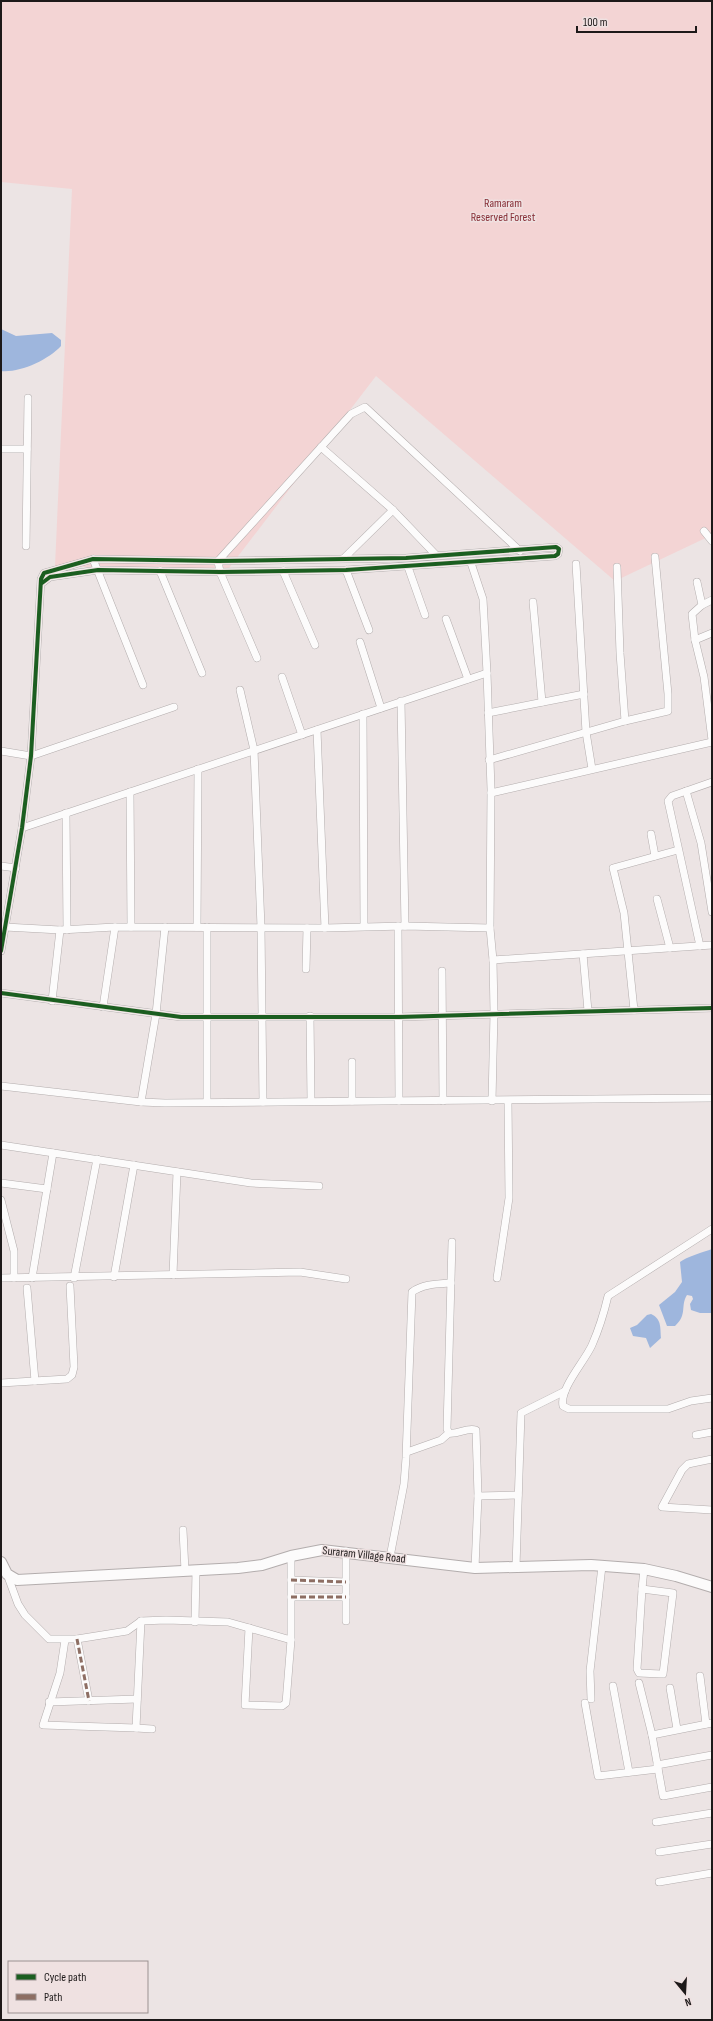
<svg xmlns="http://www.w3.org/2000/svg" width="713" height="2021" font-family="'Sofia Sans Condensed',sans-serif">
<rect width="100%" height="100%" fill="#ece4e4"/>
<path fill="#f3d4d4" d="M 1,1 L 712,1 L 712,535 L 615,581 L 376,376 L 226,572 L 55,566 L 72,189 L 1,182 Z"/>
<g fill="#9eb6dd">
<path d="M 1,329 L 16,336 L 52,333 L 61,340 L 61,346 C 48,360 20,373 1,371 Z"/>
<path d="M 712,1249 L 712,1313 L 700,1313 L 691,1310 L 690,1304 L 693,1299 L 692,1296 L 687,1295 C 680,1306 688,1314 675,1326 L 667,1326 L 659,1305 L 675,1292 L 682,1282 L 680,1262 C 686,1257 704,1252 712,1249 Z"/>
<path d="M 651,1314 C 662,1319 660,1328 661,1338 L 650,1348 L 646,1338 L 633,1336 L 630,1328 L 637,1325 L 647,1315 Z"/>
</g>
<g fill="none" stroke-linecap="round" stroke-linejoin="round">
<g stroke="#b3adad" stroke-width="8">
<g id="minor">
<path d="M 321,447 L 393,510 L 436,555"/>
<path d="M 1,449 L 27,449"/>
<path d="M 704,531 L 712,541"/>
<path d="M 26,546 L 28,398"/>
<path d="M 344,558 L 393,510"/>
<path d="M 93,559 L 143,685"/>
<path d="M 471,563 L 483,599 L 487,673 L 491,789 L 490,928 L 493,960 L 494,1013 L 492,1101"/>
<path d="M 576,564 L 586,732 L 592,769"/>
<path d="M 408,567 L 425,615"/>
<path d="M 617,567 L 620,653 L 625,721"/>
<path d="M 346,570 L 369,630"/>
<path d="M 160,571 L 202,673"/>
<path d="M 283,571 L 315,645"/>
<path d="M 697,582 L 702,605 L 692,614 L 695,640 L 712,633"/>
<path d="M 533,602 L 542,702"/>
<path d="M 702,605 L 712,600"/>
<path d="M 446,619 L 468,679"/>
<path d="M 695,640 L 704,677 L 712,740"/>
<path d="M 360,642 L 381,708"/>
<path d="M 257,658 L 220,572 L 218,561 L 351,414 L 365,407 L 520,551"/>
<path d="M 282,677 L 302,735"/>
<path d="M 240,690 L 254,750 L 261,927 L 263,1102"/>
<path d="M 401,701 L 405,926"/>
<path d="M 488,713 L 584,694"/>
<path d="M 363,714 L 364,926"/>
<path d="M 317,730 L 325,928"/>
<path d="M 1,751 L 31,756 L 174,707"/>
<path d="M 489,760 L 625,721 L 668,711 L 668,694 L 655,557"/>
<path d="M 686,791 L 701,843 L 712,912"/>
<path d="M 130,792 L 131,927"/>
<path d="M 491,793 L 712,742"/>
<path d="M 66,813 L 67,930"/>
<path d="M 22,828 L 487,673"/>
<path d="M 651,834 L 655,856"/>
<path d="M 1,866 L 16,868"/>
<path d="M 657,899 L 670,948"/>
<path d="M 398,926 L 399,1101"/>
<path d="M 5,927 L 60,930 L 115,927 L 325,928 L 405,926 L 490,928"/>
<path d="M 197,927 L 198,769"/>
<path d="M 700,946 L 668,801 L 672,796 L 712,782"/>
<path d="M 1,951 L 22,828 L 31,756 L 41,579 L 44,573 L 93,559 L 218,561 L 406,558 L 556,547 L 559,549 L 558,554 L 555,556 L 346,570 L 220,572 L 98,570 L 50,577 L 42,583"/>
<path d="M 583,954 L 588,1011"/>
<path d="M 493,960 L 712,945"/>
<path d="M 306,969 L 307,928"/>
<path d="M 442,971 L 443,1101"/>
<path d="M 1,993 L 181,1017 L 399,1017 L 712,1008"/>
<path d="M 52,1001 L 60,930"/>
<path d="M 103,1007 L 115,927"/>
<path d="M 634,1010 L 624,913 L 613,868 L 678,850"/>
<path d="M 310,1016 L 311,1101"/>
<path d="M 1,1086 L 141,1102 L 165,1103 L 712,1098"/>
<path d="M 352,1101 L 352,1062"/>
<path d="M 141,1102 L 156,1014 L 165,927"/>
<path d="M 207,1102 L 207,927"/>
<path d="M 1,1145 L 251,1183 L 319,1186"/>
<path d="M 1,1183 L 47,1189"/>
<path d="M 1,1200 L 14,1251 L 14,1278"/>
<path d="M 712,1229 L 608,1296 C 604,1313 599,1329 592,1345 C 585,1361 559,1389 563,1406 L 569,1409 L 668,1409 L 691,1401 L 712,1398"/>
<path d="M 452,1242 L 447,1429 L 449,1433 C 458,1435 466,1427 476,1430 L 478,1496 L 475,1568"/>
<path d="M 173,1275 L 177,1172"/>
<path d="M 114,1277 L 134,1165"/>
<path d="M 1,1278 L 300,1272 L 346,1279"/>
<path d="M 32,1278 L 53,1153"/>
<path d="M 74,1278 L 97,1159"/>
<path d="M 497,1278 L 509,1198 L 508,1101"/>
<path d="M 27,1288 L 35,1381"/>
<path d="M 1,1383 L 67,1379 L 72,1375 L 74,1367 L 70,1286"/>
<path d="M 696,1435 L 712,1432"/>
<path d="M 407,1452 L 441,1440 L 449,1433"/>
<path d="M 712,1459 L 688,1464 L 682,1470 L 662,1507 L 712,1510"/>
<path d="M 478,1496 L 518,1495"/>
<path d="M 183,1530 L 185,1571"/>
<path d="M 390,1557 L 404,1484 L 406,1458 L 412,1292 C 423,1284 437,1284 451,1283"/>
<path d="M 516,1567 L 521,1413 L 565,1391"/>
<path d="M 7,1574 L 18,1604 L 25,1615 L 49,1639 L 77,1639 L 127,1631 L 141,1621 L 166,1620 L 228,1622 L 291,1640"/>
<path d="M 291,1580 L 346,1582"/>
<path d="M 642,1589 L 673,1593 L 663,1674 L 661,1674 L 639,1673 L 637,1669 Z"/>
<path d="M 642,1589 L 644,1569"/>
<path d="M 291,1597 L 346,1597"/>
<path d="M 346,1621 L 346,1551"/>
<path d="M 195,1622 L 196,1570"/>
<path d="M 249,1628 L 245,1705 L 282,1706 L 286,1703 L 291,1640 L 291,1556"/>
<path d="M 77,1639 L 89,1701"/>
<path d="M 65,1640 L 60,1673 L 43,1725 L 136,1728 L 141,1621"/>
<path d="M 700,1676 L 706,1724"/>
<path d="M 639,1683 L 652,1735 L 663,1796 L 712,1787"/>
<path d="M 613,1686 L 629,1772"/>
<path d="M 670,1688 L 677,1729"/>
<path d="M 591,1699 L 590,1671 L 602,1566"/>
<path d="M 49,1702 L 137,1699"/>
<path d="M 585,1703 L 598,1776 L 658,1769"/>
<path d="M 136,1728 L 152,1729"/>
<path d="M 652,1735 L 712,1723"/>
<path d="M 657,1765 L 712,1755"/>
<path d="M 656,1822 L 712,1813"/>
<path d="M 659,1852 L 712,1844"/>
<path d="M 659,1882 L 712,1873"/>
</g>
</g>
<g stroke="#b3adad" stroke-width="12">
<path id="secondary" d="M 1,1562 L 7,1574 L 17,1580 L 238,1568 L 262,1565 L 291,1556 L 322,1550 L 475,1568 L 591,1565 L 644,1569 L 676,1576 L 712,1587"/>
</g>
<use href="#minor" stroke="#fcfbfb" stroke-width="7"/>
<use href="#secondary" stroke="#fcfbfb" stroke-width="10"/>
<g stroke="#8d6e63" stroke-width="3" stroke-dasharray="6 3" stroke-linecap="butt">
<path d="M 291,1580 L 346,1582"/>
<path d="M 291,1597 L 346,1597"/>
<path d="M 77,1639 L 89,1701"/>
</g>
<g stroke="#efe1e1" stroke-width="6">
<g id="cycleway">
<path d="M 1,951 L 22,828 L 31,756 L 41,579 L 44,573 L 93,559 L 218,561 L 406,558 L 556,547 L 559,549 L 558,554 L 555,556 L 346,570 L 220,572 L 98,570 L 50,577 L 42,583"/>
<path d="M 1,993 L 181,1017 L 399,1017 L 712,1008"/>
</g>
</g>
<use href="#cycleway" stroke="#1b5e20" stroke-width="4"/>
</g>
<g text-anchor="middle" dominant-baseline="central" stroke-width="3" stroke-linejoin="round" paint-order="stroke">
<g font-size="12" fill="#862d35" stroke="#efe1e1">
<text x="503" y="203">Ramaram<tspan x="503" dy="14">Reserved Forest</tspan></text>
</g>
<g font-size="12" fill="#1d1919" stroke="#efe1e1">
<text transform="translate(364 1555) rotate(6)">Suraram Village Road</text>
</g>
</g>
<rect width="713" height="2021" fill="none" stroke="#1d1919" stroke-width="4"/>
<rect x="8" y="1961" width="140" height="52" fill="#efe1e1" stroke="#9b9191"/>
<rect x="16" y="1974" width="20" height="6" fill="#1b5e20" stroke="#9b9191"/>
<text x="44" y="1981" font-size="12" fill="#1d1919">Cycle path</text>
<rect x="16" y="1994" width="20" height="6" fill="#8d6e63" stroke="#9b9191"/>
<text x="44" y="2001" font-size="12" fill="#1d1919">Path</text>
<g transform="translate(685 1993) rotate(162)" stroke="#efe1e1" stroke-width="3" paint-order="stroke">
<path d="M0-3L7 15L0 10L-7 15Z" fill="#1d1919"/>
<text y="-6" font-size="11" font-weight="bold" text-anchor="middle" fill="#1d1919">N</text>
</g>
<path d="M577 26v6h119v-6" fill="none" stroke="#1d1919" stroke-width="2"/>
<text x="583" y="26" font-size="12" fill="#1d1919" stroke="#efe1e1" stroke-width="3" paint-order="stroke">100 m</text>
</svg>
